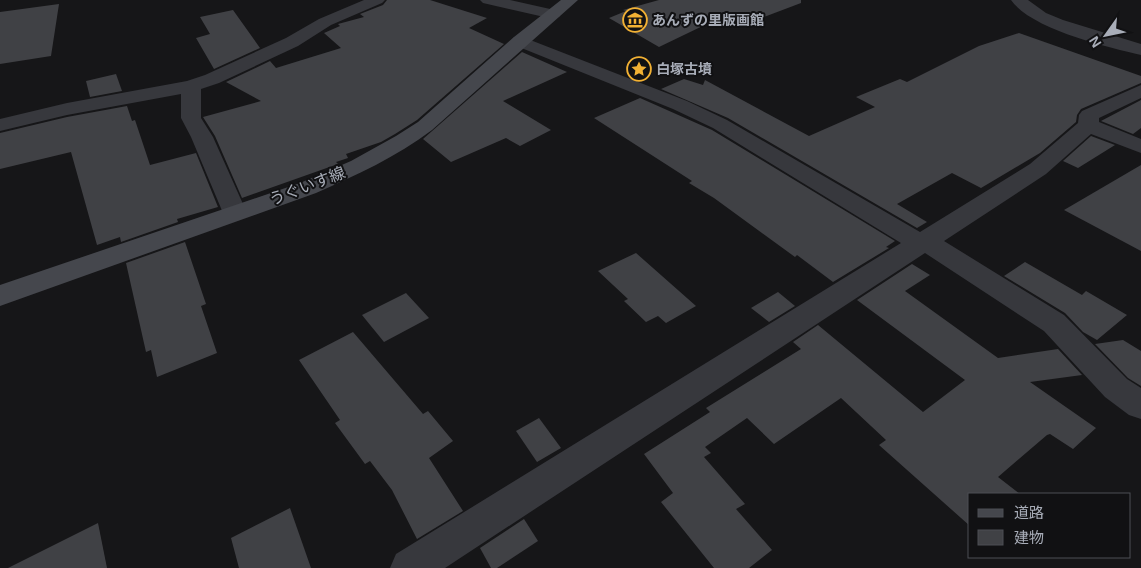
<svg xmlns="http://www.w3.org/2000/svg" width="1141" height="568" font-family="Arial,'Noto Sans JP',sans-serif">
<rect width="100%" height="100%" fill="#161618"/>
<g fill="#404145">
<path d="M 387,0 L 430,0 L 487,18 L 469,28 L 504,44 L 417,120 L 395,134 L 381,142 L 346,154 L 348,158 L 336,162 L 338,164 L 242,198 L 215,136 L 203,117 L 261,101 L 226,82 L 270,61 L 276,68 L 341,48 L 324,33 L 340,26 L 338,24 L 364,17 L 360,14 L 383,5 Z"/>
<path d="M 659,0 L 801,0 L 801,3 L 737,27 L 732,24 L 725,26 L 713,21 L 659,47 L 609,18 L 626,11 L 623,10 Z"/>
<path d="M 59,4 L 51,56 L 0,64 L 0,12 Z"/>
<path d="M 233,10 L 260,48 L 214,69 L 196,38 L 210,34 L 200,17 Z"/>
<path d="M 1019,33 L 1141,76 L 1141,83 L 1081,109 L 1077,115 L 1076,122 L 1040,153 L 981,188 L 952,173 L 897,204 L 927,222 L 917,228 L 728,118 L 661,89 L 684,79 L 703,85 L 705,80 L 809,136 L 875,107 L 856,97 L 900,79 L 907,82 L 979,46 Z"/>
<path d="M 522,52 L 567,72 L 503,101 L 551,130 L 520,146 L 506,138 L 451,162 L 423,139 Z"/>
<path d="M 116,74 L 122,91 L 90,97 L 86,81 Z"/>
<path d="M 640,98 L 712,130 L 895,241 L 886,247 L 889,248 L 833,282 L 797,255 L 795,257 L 714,198 L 689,183 L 692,181 L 594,118 Z"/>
<path d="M 1141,100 L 1141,128 L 1133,134 L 1101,121 Z"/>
<path d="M 127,106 L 132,121 L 135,120 L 150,165 L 196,153 L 218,207 L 177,219 L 178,222 L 121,242 L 120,237 L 97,245 L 71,152 L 0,169 L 0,133 L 67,117 Z"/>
<path d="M 1091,136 L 1115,145 L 1078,168 L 1063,161 Z"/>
<path d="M 1141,165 L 1141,251 L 1064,210 Z"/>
<path d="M 185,242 L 206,304 L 201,306 L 217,353 L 157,377 L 151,350 L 146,352 L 126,263 Z"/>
<path d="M 636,253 L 696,306 L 666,323 L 658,316 L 646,322 L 624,301 L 628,299 L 598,271 Z"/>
<path d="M 1025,262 L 1082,295 L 1086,291 L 1127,315 L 1097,340 L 1083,332 L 1065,313 L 1004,276 Z"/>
<path d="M 912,264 L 930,275 L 905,291 L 998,358 L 1058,349 L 1082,375 L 1030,382 L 1096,428 L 1073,449 L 1050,434 L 1047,435 L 998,477 L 1020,494 L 970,494 L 970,526 L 879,445 L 886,440 L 841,398 L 774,444 L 747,418 L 705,447 L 711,453 L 704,457 L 745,504 L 736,509 L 772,550 L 749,568 L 714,568 L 661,502 L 673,493 L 644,454 L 710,412 L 706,408 L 801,349 L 793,342 L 818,325 L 923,412 L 965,380 L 857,300 Z"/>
<path d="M 778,292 L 795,306 L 769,322 L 751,308 Z"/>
<path d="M 406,293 L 429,318 L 384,342 L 362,315 Z"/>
<path d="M 353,332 L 423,414 L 428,411 L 453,441 L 429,458 L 463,511 L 417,539 L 392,490 L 370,461 L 365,464 L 335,423 L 340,420 L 299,360 Z"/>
<path d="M 1123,340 L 1141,351 L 1141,386 L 1128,378 L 1095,344 Z"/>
<path d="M 539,418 L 561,448 L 537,462 L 516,431 Z"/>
<path d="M 290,508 L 311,568 L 239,568 L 231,538 Z"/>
<path d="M 524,519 L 538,541 L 497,568 L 491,568 L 480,548 Z"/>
<path d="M 98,523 L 107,568 L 8,568 Z"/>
</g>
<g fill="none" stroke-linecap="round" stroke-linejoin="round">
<g fill="#37383d" fill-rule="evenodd">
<path d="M 364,0 L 385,0 L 382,3 L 331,25 L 298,46 L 219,83 L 201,89 L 201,118 L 213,137 L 247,213 L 244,218 L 235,221 L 226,218 L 223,213 L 191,137 L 181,118 L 181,94 L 67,115 L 0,131 L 0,119 L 67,103 L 187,81 L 205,75 L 286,38 L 319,19 Z"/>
<path d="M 480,0 L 510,0 L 559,11 L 561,14 L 559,17 L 553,19 L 483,3 Z"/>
<path d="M 1011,0 L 1028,0 L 1046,13 L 1063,20 L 1141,44 L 1141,55 C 1107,47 1031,29 1011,0 Z"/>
<path d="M 520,36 L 687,101 L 727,120 L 920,232 L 1030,164 L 1078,123 L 1079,115 L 1082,111 L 1141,85 L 1141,98 L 1099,118 L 1099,122 L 1141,139 L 1141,153 L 1091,134 L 1046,174 L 944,241 L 1064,315 L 1127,379 L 1141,388 L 1141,419 L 1129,415 L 1105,397 L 1044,331 L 925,253 L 445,568 L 390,568 L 396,554 L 901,243 L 713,128 L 673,109 L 514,45 L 511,41 L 514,37 Z"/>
</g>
<path fill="#45474d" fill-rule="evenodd" d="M 561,0 L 578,0 L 432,130 C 396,157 357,175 316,193 L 0,306 L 0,285 L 300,183 L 351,161 L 396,136 L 418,122 L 514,37 Z"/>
</g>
<defs>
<g id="museum-ring" transform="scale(1.25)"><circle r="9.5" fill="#111113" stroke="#f2b134" stroke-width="1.5"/><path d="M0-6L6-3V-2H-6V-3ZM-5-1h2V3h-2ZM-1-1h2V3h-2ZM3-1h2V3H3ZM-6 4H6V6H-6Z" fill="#f2b134"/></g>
<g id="sight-ring" transform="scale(1.25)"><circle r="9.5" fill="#111113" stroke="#f2b134" stroke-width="1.5"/><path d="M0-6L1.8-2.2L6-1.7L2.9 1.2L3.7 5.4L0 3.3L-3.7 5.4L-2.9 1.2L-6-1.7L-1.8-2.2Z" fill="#f2b134"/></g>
</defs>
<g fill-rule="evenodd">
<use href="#museum-ring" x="635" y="20"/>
<use href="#sight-ring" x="639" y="69"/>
</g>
<g text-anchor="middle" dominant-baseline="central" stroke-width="4" stroke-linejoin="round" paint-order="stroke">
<g font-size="14" font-weight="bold" fill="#a8adb8" stroke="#111113" text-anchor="start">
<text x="652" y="20">あんずの里版画館</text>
<text x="656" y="69">白塚古墳</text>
</g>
<g font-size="16" fill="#a8adb8" stroke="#111113">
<text transform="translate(307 186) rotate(-21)">うぐいす線</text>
</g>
</g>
<rect x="968" y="493" width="162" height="65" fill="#111113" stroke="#4d4f55"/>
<rect x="978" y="509" width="25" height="8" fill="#45474d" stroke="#4d4f55"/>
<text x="1014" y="518" font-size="15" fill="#a8adb8">道路</text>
<rect x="978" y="530" width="25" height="15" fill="#404145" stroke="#4d4f55"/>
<text x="1014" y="543" font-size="15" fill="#a8adb8">建物</text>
<g transform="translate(1106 35) rotate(237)" stroke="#111113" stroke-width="4" paint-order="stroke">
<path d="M0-4L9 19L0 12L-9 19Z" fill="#a8adb8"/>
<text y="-8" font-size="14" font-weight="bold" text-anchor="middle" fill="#a8adb8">N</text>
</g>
</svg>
